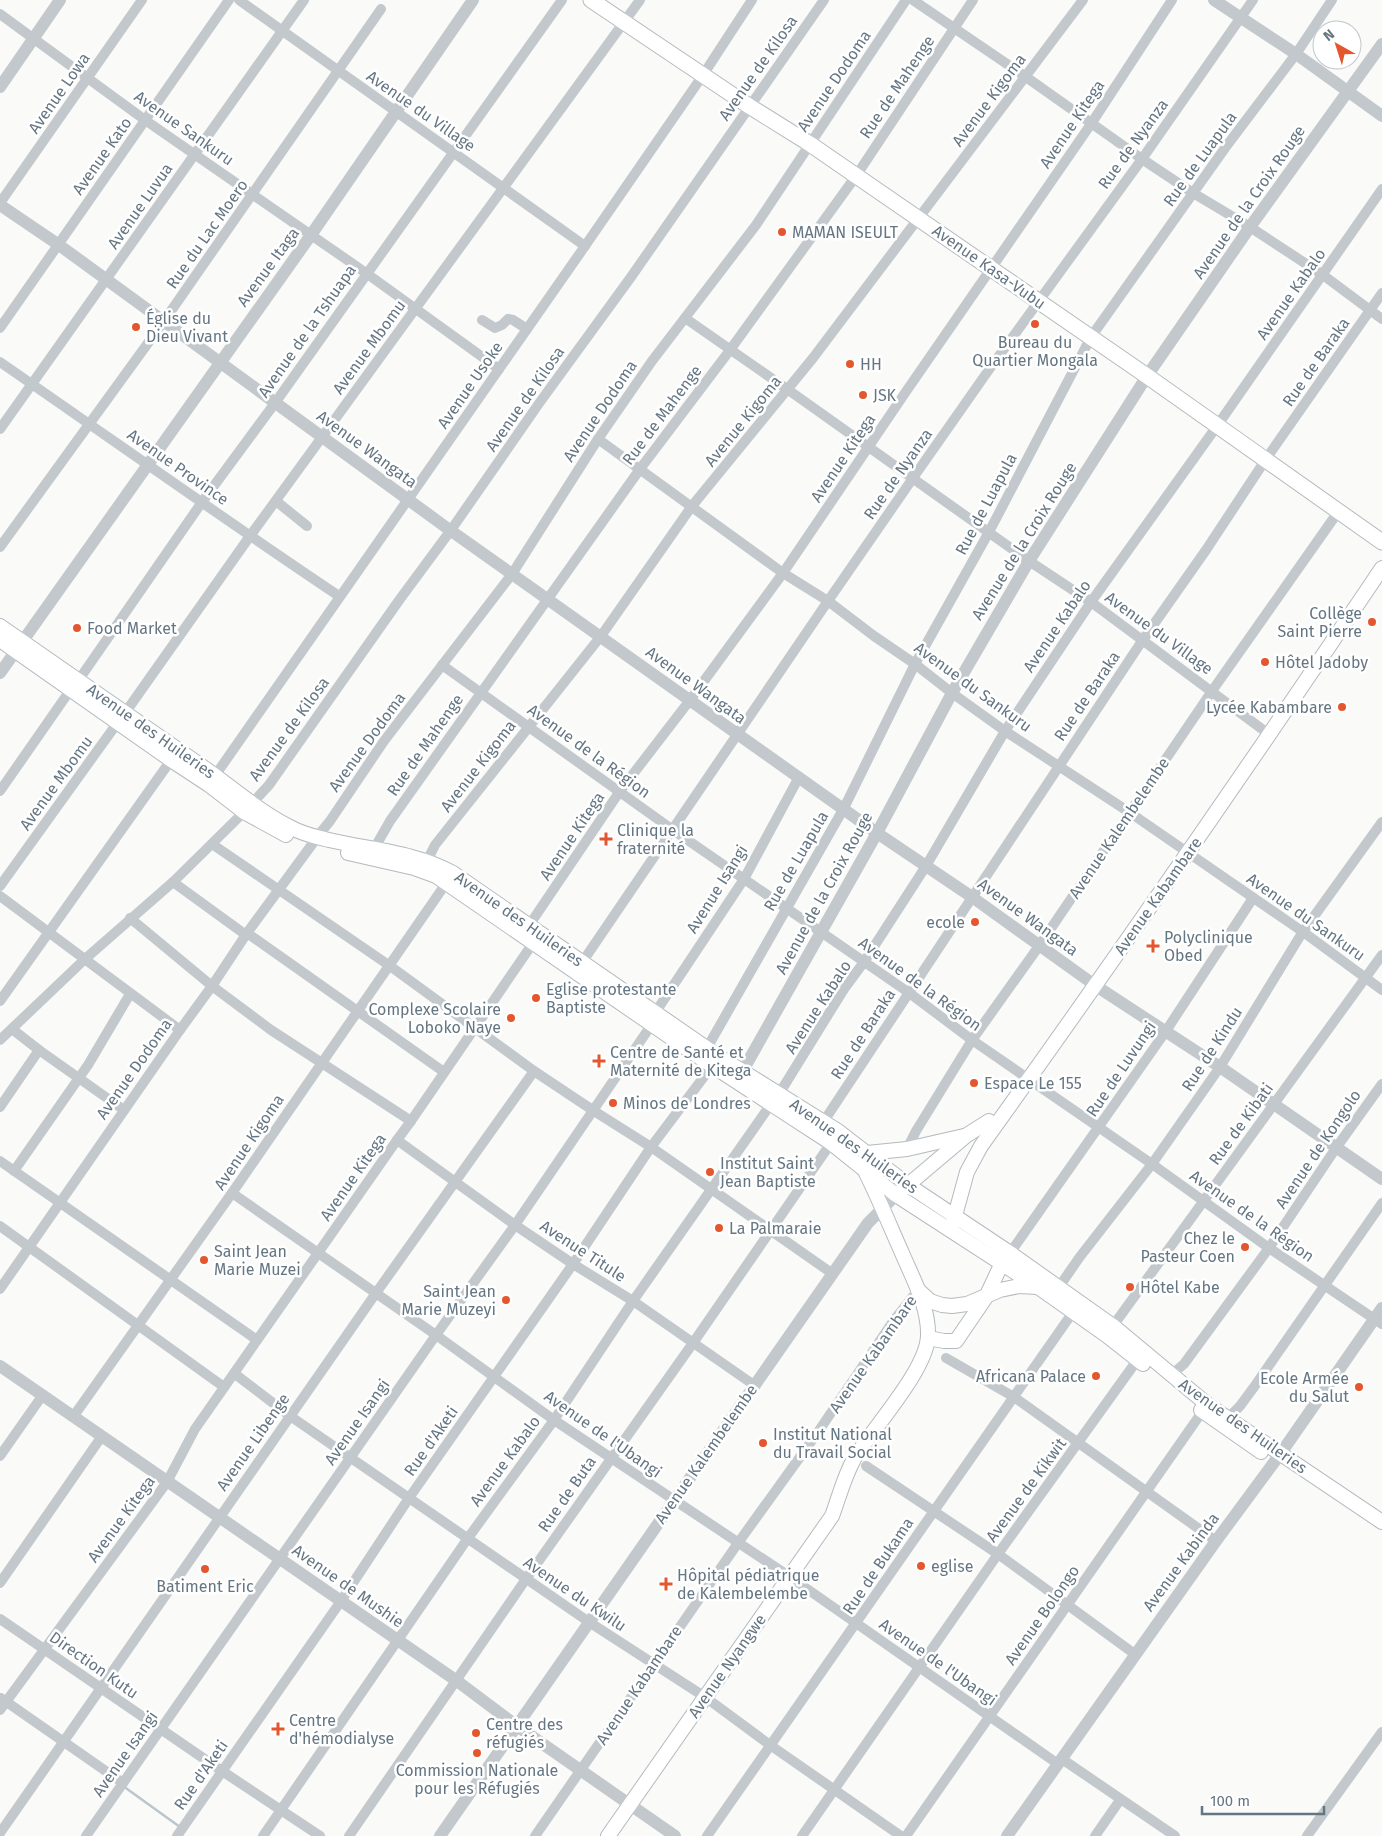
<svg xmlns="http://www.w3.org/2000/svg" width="1382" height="1836" font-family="'Fira Sans',sans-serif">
<rect width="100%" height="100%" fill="#fafaf8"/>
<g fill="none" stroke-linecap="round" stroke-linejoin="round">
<path stroke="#bbc7cb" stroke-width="2.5" d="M 123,1786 L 180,1827"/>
<g stroke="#b3babf" stroke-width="16">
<g id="secondary">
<path d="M 0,626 C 68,673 135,720 203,767 C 232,787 258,811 290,827 C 302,834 316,837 329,840 C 371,850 415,852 453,873 L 718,1056 L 838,1131 L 908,1185 L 1010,1253 L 1113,1326 L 1208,1405 L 1382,1522"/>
<path d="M 0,640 L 171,760 L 209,785 L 244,812 L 286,835"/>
<path d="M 348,853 L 414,868 L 436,876 L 702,1059 L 831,1143 L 896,1195 L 1038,1287 L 1106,1335 L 1143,1364"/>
<path d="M 867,1153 L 907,1149 L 964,1136"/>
<path d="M 902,1190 L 967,1135 L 989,1121"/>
<path d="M 953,1223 L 967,1172 L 981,1146 C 1118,955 1251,763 1382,568"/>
<path d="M 918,1290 L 930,1301 L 942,1305 L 952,1306 L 967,1304 L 1000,1290 L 1019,1286 L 1038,1287"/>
<path d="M 928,1338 L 944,1341 L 956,1341 L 986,1297 L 1002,1263 L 1007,1257"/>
<path d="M 1201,1410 L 1261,1452"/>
<path d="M 608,1836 L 832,1516 C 839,1497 844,1477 854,1459 C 872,1429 927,1370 928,1336 C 929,1307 913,1279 902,1253 C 890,1226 879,1199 866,1173"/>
</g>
</g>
<g stroke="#b5babe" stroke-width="17">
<path id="primary" d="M 591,0 L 749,106 L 810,144 L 1147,376 L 1382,542"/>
</g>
<g stroke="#c3c8cc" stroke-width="10">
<path d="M 239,0 L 585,246"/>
<path d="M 913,0 L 1026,77 L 1142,159 L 1193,193 L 1250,227 L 1323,275 L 1382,319"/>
<path d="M 0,14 L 145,120 L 366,273 L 499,369"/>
<path d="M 0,203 L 142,0"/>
<path d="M 685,318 L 787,389 L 1029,561 L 1091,602 L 1270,735"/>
<path d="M 482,320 L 495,328 L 502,325 L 508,319 L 513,320 L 527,329"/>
<path d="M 0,328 L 229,0"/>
<path d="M 0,362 C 113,440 225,520 339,596"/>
<path d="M 0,429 L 304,0"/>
<path d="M 598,439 L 783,573 L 828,601 L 874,636 L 915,664 L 952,693 L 1005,731 L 1129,812 L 1306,934 L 1382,990"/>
<path d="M 276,501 L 307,526"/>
<path d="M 0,547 L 164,321 L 381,9"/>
<path d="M 442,665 L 673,830 L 908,992 L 972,1040 L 1152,1164 L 1269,1248 L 1382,1324"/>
<path d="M 78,681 L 202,502 L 275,403 L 562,0"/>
<path d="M 125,713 L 250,536 L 640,0"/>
<path d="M 212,780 L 585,246 L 703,75 L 752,0"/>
<path d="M 0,791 L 71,689"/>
<path d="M 317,837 L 330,821 L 384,741 L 512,574 L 598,439 L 652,361 L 756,225 L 906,0"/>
<path d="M 212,844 L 390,966 L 534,1071 L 594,1111 L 651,1147 L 833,1274"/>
<path d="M 374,849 L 390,821 L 640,469 L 730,350 L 856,176 L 973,0"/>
<path d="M 427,861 L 435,845 L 601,636 L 692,506 L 813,358 L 1083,0"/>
<path d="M 173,882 L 246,935"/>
<path d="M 0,886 L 118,722"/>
<path d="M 0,896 L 180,1030"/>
<path d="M 130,918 L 212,986 L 271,1030 L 411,1121"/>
<path d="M 528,927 L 620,791 L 690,700 L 783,573 L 905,393 L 1091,124 L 1172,0"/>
<path d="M 247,933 L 444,1072"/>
<path d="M 579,967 L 828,601 L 913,478 L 988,371 L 1142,159 L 1253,0"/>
<path d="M 0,1001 L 171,760"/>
<path d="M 655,1013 L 744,879 L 799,777"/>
<path d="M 12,1029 L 39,1050 L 124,1110"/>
<path d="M 0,1040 L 85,959 L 173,882 L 244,812 L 269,785 L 400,599 L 451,530 L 540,402 L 631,277 L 824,0"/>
<path d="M 707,1048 L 844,808 L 915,664 L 989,532 L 1091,337 L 1225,148 L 1296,54 L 1332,0"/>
<path d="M 779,1094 L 844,989 L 864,962 L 926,866 L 1005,731 L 1091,602 L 1217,426 L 1382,189"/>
<path d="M 0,1107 L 39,1050"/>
<path d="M 824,1121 L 1142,641 L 1206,550 L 1266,459 L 1382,293"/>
<path d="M 397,1140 L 515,1225 L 573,1264 L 633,1301 L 754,1385"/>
<path d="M 907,1149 L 916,1131 L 972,1040 L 1039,946 L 1212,691 L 1338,512"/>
<path d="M 0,1161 L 257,1340"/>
<path d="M 14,1171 L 88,1065 L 130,994"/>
<path d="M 232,1193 L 436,1335 L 554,1420 L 790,1577 L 1058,1764"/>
<path d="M 0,1226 L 224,1387"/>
<path d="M 1010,1253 L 1166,1031 L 1253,898"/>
<path d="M 1059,1287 L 1079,1258 L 1152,1164 L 1220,1067 L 1302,933 L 1382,822"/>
<path d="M 0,1289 L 180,1030 L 212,986 L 247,933 L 313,843"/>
<path d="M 1110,1330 L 1382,955"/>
<path d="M 946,1358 L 1014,1397 L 1216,1541"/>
<path d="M 235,1374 L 290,1416 L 589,1622 L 705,1697 L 770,1745 L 901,1836"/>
<path d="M 1171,1375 L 1184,1364 L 1269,1248 L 1336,1148 L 1382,1084"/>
<path d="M 73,1417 L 232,1193 L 449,879"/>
<path d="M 1228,1418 L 1240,1406 L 1254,1387 L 1382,1203"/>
<path d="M 0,1456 L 42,1396"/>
<path d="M 866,1466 L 998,1554 L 1136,1655"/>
<path d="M 0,1583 L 102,1436"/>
<path d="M 0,1619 L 222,1771 L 320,1836"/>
<path d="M 1,1698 L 123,1783"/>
<path d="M 0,1710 L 167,1482 L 195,1429 L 397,1140 L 411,1121 L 533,943"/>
<path d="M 1062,1759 L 1175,1836"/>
<path d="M 0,1833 L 376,1293 L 534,1071"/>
<path d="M 86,1836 L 436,1335 L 515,1225 L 652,1024"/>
<path d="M 177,1836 L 341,1601 L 409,1498 L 573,1264 L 651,1147 L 712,1066"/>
<path d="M 263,1836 L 468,1538 L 554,1420 L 633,1301 L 771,1104"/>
<path d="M 349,1836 L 526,1579 L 693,1343 L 831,1143"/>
<path d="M 535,1836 L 738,1543 L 818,1432 L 894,1320 L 918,1290"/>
<path d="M 707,1836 L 1073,1312"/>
<path d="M 802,1836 L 998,1554 L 1138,1359"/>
<path d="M 906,1836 L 1202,1412"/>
<path d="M 1095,1836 L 1120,1800"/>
<path d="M 1307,1836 L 1382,1732"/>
</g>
<g stroke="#c3c8cc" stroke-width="12">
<path d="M 1214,0 L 1296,54 L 1382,116"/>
<path d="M 0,87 L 60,0"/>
<path d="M 0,205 L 59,245 L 447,528 L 877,833 L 972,897 L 1096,986 L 1220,1067 L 1382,1179"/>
<path d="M 0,673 L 311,235 L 473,0"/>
<path d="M 737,1081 L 877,833 L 952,693 L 1029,561 L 1147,376 L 1250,227 L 1382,44"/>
<path d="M 0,1366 L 457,1681 L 517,1726 L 675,1836"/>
<path d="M 440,1836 L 868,1223 L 896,1195"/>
<path d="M 1007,1836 L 1216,1541 L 1281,1453 L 1382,1308"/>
</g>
<use href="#secondary" stroke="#fff" stroke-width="14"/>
<use href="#primary" stroke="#fff" stroke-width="15"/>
</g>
<g fill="#e4572e" stroke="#fff" stroke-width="2">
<circle cx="782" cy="232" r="5"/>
<circle cx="1035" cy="324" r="5"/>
<circle cx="136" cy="327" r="5"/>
<circle cx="850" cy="364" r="5"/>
<circle cx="863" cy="395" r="5"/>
<circle cx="1372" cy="622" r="5"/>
<circle cx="77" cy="628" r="5"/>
<circle cx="1265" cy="662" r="5"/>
<circle cx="1342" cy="707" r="5"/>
<path d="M603.5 831.5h5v5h5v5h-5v5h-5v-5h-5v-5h5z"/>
<circle cx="975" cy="922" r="5"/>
<path d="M1150.5 938.5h5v5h5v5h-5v5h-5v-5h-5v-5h5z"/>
<circle cx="536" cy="998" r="5"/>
<circle cx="511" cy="1018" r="5"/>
<path d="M596.5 1053.5h5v5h5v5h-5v5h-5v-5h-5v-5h5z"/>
<circle cx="974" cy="1083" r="5"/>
<circle cx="613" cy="1103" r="5"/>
<circle cx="710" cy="1172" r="5"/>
<circle cx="719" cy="1228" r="5"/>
<circle cx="1245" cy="1247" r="5"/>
<circle cx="204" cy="1260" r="5"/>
<circle cx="1130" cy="1287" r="5"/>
<circle cx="506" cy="1300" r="5"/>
<circle cx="1096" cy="1376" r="5"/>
<circle cx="1359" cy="1387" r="5"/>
<circle cx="763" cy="1443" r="5"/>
<circle cx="921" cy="1566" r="5"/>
<circle cx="205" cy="1569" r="5"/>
<path d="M663.5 1576.5h5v5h5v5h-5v5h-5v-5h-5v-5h5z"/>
<path d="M275.5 1721.5h5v5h5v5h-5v5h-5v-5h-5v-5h5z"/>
<circle cx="476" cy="1733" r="5"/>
<circle cx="477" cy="1753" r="5"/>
</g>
<g text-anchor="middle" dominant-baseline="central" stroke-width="5" stroke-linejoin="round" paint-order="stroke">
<g font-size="16" fill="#657683" stroke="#fff">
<text transform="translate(758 68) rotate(-55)">Avenue de Kilosa</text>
<text transform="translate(834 81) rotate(-56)">Avenue Dodoma</text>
<text transform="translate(897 87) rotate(-56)">Rue de Mahenge</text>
<text transform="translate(59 93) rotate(-55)">Avenue Lowa</text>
<text transform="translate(989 100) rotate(-53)">Avenue Kigoma</text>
<text transform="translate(421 111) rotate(35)">Avenue du Village</text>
<text transform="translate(1072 124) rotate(-56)">Avenue Kitega</text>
<text transform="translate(184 128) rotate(35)">Avenue Sankuru</text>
<text transform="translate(1133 144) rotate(-54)">Rue de Nyanza</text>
<text transform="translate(102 156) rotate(-55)">Avenue Kato</text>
<text transform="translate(1200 159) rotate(-54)">Rue de Luapula</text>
<text transform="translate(1249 202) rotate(-55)">Avenue de la Croix Rouge</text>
<text transform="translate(140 206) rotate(-55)">Avenue Luvua</text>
<text transform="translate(207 234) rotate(-55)">Rue du Lac Moero</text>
<text transform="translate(268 267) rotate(-54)">Avenue Itaga</text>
<text transform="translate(989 267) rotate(35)">Avenue Kasa-Vubu</text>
<text transform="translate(1291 294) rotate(-55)">Avenue Kabalo</text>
<text transform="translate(307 331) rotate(-55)">Avenue de la Tshuapa</text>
<text transform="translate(369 347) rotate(-54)">Avenue Mbomu</text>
<text transform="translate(1316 362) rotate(-55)">Rue de Baraka</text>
<text transform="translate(470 385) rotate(-55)">Avenue Usoke</text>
<text transform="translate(525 399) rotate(-55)">Avenue de Kilosa</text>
<text transform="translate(600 411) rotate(-56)">Avenue Dodoma</text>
<text transform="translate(662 415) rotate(-53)">Rue de Mahenge</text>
<text transform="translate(743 421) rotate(-51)">Avenue Kigoma</text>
<text transform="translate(367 449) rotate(36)">Avenue Wangata</text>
<text transform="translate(843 458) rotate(-56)">Avenue Kitega</text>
<text transform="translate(178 467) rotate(35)">Avenue Province</text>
<text transform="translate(898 474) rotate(-55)">Rue de Nyanza</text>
<text transform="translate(986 504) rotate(-62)">Rue de Luapula</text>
<text transform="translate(1024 541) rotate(-58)">Avenue de la Croix Rouge</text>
<text transform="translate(1057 626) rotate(-56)">Avenue Kabalo</text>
<text transform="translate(1159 633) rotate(36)">Avenue du Village</text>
<text transform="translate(696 685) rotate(36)">Avenue Wangata</text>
<text transform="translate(973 687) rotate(36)">Avenue du Sankuru</text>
<text transform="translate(1087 696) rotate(-56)">Rue de Baraka</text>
<text transform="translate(289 729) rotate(-54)">Avenue de Kilosa</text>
<text transform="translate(151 731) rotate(35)">Avenue des Huileries</text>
<text transform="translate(367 742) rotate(-54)">Avenue Dodoma</text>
<text transform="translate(425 745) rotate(-55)">Rue de Mahenge</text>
<text transform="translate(589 751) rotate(36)">Avenue de la Région</text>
<text transform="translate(478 766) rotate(-52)">Avenue Kigoma</text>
<text transform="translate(56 783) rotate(-54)">Avenue Mbomu</text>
<text transform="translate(1119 828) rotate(-56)">Avenue Kalembelembe</text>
<text transform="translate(572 836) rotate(-56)">Avenue Kitega</text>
<text transform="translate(796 861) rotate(-60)">Rue de Luapula</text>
<text transform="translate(717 889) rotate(-58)">Avenue Isangi</text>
<text transform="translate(824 893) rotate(-61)">Avenue de la Croix Rouge</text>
<text transform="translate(1158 896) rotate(-55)">Avenue Kabambare</text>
<text transform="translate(1028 917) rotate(36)">Avenue Wangata</text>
<text transform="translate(1306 917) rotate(35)">Avenue du Sankuru</text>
<text transform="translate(519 919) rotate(35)">Avenue des Huileries</text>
<text transform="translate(920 984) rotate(36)">Avenue de la Région</text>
<text transform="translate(818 1007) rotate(-57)">Avenue Kabalo</text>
<text transform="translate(863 1034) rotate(-57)">Rue de Baraka</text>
<text transform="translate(1212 1049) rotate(-57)">Rue de Kindu</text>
<text transform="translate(134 1069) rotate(-55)">Avenue Dodoma</text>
<text transform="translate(1121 1069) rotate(-56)">Rue de Luvungi</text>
<text transform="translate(1241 1124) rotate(-54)">Rue de Kibati</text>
<text transform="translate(249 1142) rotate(-56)">Avenue Kigoma</text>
<text transform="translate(854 1146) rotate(35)">Avenue des Huileries</text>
<text transform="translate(1318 1149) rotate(-56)">Avenue de Kongolo</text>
<text transform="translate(353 1177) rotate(-55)">Avenue Kitega</text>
<text transform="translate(1252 1216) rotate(35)">Avenue de la Région</text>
<text transform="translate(583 1251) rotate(33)">Avenue Titule</text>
<text transform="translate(873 1354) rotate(-55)">Avenue Kabambare</text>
<text transform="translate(357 1422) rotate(-55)">Avenue Isangi</text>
<text transform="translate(1243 1426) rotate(35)">Avenue des Huileries</text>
<text transform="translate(603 1434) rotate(35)">Avenue de l'Ubangi</text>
<text transform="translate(431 1441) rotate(-55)">Rue d'Aketi</text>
<text transform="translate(253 1442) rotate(-55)">Avenue Libenge</text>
<text transform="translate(706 1454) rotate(-55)">Avenue Kalembelembe</text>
<text transform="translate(505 1461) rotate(-54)">Avenue Kabalo</text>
<text transform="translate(1026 1490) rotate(-54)">Avenue de Kikwit</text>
<text transform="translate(567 1494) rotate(-55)">Rue de Buta</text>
<text transform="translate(121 1519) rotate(-54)">Avenue Kitega</text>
<text transform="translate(1181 1562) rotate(-54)">Avenue Kabinda</text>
<text transform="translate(878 1566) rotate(-56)">Rue de Bukama</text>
<text transform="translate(348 1586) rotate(35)">Avenue de Mushie</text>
<text transform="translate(575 1594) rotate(34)">Avenue du Kwilu</text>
<text transform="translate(1042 1615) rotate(-55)">Avenue Bolongo</text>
<text transform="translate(938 1662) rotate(35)">Avenue de l'Ubangi</text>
<text transform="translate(94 1665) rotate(35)">Direction Kutu</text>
<text transform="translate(727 1666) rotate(-55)">Avenue Nyangwe</text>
<text transform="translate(639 1685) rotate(-56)">Avenue Kabambare</text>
<text transform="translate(125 1754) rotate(-55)">Avenue Isangi</text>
<text transform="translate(201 1775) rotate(-55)">Rue d'Aketi</text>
</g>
<g font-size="16" fill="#657683" stroke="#fff" text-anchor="start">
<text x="792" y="232">MAMAN ISEULT</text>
<text x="146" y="318">Église du<tspan x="146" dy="18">Dieu Vivant</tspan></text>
<text x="1035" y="342" text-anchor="middle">Bureau du<tspan x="1035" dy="18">Quartier Mongala</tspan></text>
<text x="860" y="364">HH</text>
<text x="873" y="395">JSK</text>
<text x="1362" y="613" text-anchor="end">Collège<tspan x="1362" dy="18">Saint Pierre</tspan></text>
<text x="87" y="628">Food Market</text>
<text x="1275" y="662">Hôtel Jadoby</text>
<text x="1332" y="707" text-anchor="end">Lycée Kabambare</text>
<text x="617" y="830">Clinique la<tspan x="617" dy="18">fraternité</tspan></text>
<text x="965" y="922" text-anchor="end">ecole</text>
<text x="1164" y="937">Polyclinique<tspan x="1164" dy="18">Obed</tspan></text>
<text x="546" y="989">Eglise protestante<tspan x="546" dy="18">Baptiste</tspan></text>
<text x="501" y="1009" text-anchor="end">Complexe Scolaire<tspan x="501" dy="18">Loboko Naye</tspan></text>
<text x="610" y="1052">Centre de Santé et<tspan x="610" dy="18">Maternité de Kitega</tspan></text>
<text x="984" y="1083">Espace Le 155</text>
<text x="623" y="1103">Minos de Londres</text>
<text x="720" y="1163">Institut Saint<tspan x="720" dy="18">Jean Baptiste</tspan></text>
<text x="729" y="1228">La Palmaraie</text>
<text x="1235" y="1238" text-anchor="end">Chez le<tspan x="1235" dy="18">Pasteur Coen</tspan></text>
<text x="214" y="1251">Saint Jean<tspan x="214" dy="18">Marie Muzei</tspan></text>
<text x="1140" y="1287">Hôtel Kabe</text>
<text x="496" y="1291" text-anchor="end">Saint Jean<tspan x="496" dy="18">Marie Muzeyi</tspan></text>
<text x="1086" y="1376" text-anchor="end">Africana Palace</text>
<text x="1349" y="1378" text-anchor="end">Ecole Armée<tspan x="1349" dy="18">du Salut</tspan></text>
<text x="773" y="1434">Institut National<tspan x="773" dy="18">du Travail Social</tspan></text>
<text x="931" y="1566">eglise</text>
<text x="677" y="1575">Hôpital pédiatrique<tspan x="677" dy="18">de Kalembelembe</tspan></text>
<text x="205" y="1586" text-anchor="middle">Batiment Eric</text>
<text x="289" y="1720">Centre<tspan x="289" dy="18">d'hémodialyse</tspan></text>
<text x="486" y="1724">Centre des<tspan x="486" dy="18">réfugiés</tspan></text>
<text x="477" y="1770" text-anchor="middle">Commission Nationale<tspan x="477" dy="18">pour les Réfugiés</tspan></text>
</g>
</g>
<g transform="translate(1337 45) rotate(321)"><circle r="24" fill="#ffffff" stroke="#c1c8cd"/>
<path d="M0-4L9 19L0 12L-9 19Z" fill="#e4572e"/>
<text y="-8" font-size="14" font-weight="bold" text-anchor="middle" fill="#657683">N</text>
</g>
<path d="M1202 1806v8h122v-8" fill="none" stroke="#657683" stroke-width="2.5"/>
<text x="1210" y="1806" font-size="15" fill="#657683" stroke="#ffffff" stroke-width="4" paint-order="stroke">100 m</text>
</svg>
